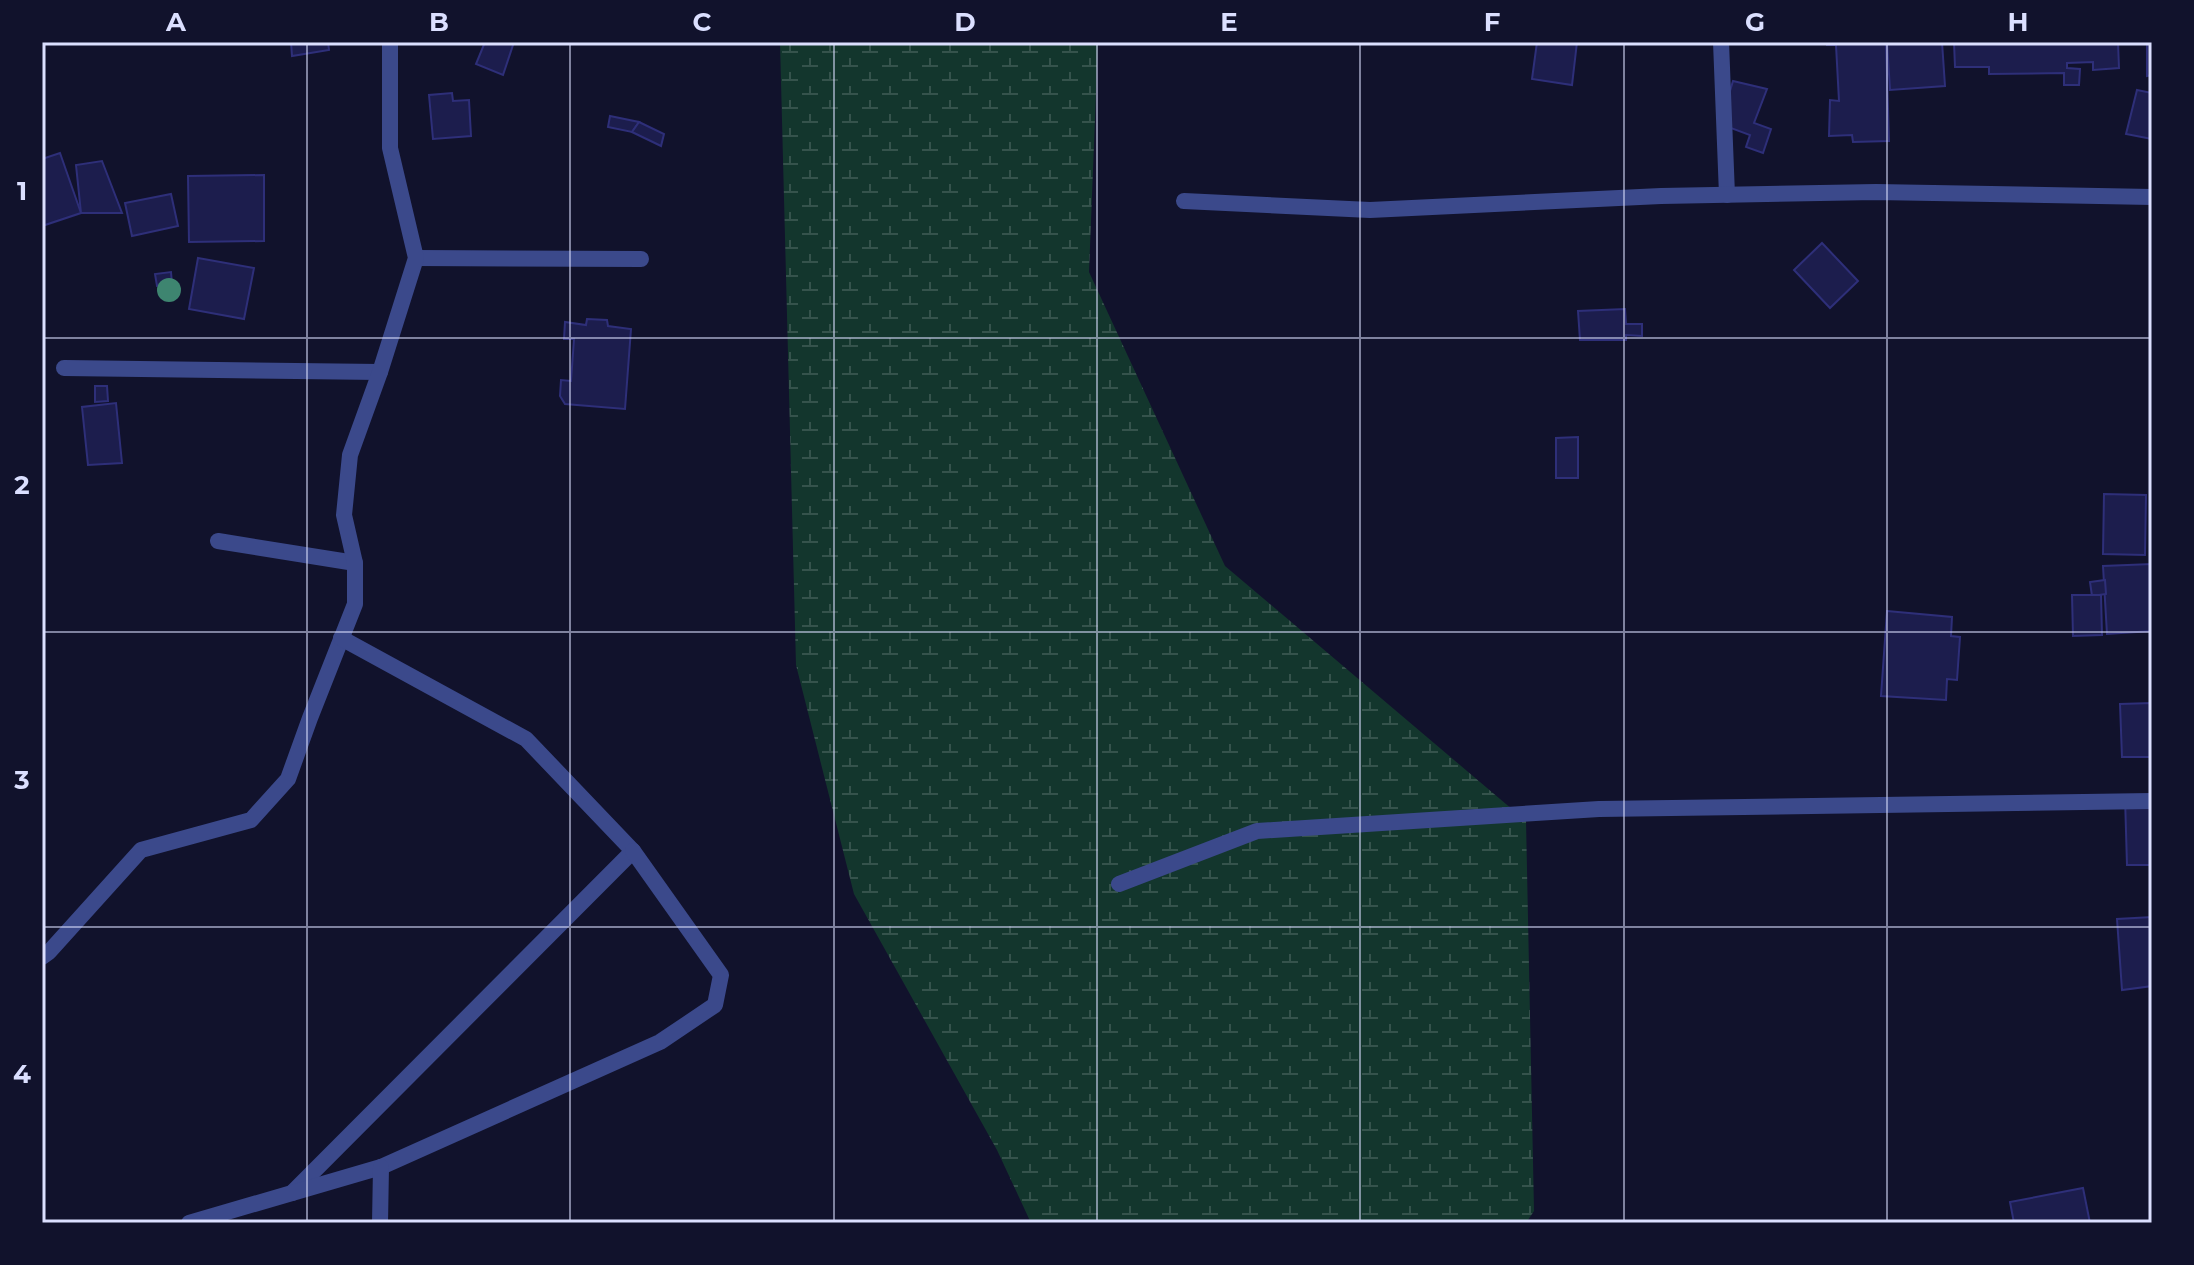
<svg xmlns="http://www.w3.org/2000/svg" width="2194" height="1265" font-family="Montserrat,sans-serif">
<defs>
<pattern id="wetland-marsh" width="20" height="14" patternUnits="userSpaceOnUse" patternTransform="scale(2)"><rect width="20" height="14" fill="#13362d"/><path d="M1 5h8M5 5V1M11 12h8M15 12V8" fill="none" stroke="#35534c"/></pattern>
</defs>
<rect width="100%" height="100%" fill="#11122c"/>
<path fill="url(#wetland-marsh)" d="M 780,42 L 1098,42 L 1089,272 L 1225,566 L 1526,821 L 1534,1211 L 1526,1223 L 1031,1223 L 997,1150 L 854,894 L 796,665 Z"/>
<g fill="#1c1d4d" stroke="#2e2f79" stroke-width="2">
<path d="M 291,42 L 328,42 L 329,50 L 292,56 Z"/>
<path d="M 485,42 L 514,42 L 503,75 L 476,64 Z"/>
<path d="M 1537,42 L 1577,42 L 1572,85 L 1532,79 Z"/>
<path d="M 1827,42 L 1886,42 L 1889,141 L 1853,142 L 1852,135 L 1829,136 L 1830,100 L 1839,101 L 1836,45 L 1827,45 Z"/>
<path d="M 1887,42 L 1942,42 L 1945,86 L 1890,90 Z"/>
<path d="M 1954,42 L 2118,42 L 2119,68 L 2093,70 L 2093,62 L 2067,63 L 2067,68 L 2080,69 L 2079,85 L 2064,85 L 2064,73 L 1989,74 L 1989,67 L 1955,67 Z"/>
<path d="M 2147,42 L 2152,42 L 2152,75 L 2147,76 Z"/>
<path d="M 1733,81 L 1767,89 L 1754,123 L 1771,129 L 1763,153 L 1746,147 L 1750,135 L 1720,124 Z"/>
<path d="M 2137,90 L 2152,93 L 2152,139 L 2126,134 Z"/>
<path d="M 452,93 L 453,101 L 469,100 L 471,136 L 433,139 L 429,95 Z"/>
<path d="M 610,116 L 639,122 L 632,132 L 608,127 Z"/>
<path d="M 639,122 L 664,134 L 661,146 L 632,132 Z"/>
<path d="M 60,153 L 81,213 L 42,226 L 42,159 Z"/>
<path d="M 102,161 L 122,213 L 81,213 L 76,165 Z"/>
<path d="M 264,175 L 264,241 L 189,242 L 188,176 Z"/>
<path d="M 171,194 L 178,226 L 132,236 L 125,203 Z"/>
<path d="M 1822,243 L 1858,281 L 1830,308 L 1794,270 Z"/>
<path d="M 198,258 L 254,268 L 244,319 L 189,309 Z"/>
<path d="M 171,272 L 172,284 L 157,286 L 155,274 Z"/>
<path d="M 1625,309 L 1626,324 L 1642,324 L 1642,336 L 1626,335 L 1626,340 L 1580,340 L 1578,311 Z"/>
<path d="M 587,319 L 607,320 L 608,326 L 631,329 L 625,409 L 565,404 L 560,396 L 561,380 L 571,381 L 574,339 L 564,339 L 565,322 L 586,325 Z"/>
<path d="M 95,386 L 107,386 L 108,401 L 95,402 Z"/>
<path d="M 116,403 L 122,463 L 88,465 L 82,407 Z"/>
<path d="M 1578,437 L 1578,478 L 1556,478 L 1556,438 Z"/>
<path d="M 2104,494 L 2146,495 L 2145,555 L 2103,554 Z"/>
<path d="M 2152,564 L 2152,631 L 2107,634 L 2103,566 Z"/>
<path d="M 2105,580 L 2106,594 L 2092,596 L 2090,582 Z"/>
<path d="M 2072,595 L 2101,595 L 2102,635 L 2073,636 Z"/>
<path d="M 1887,611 L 1952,617 L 1951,636 L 1960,637 L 1957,680 L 1947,679 L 1946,700 L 1881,696 Z"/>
<path d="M 2152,703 L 2152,757 L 2122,757 L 2120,704 Z"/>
<path d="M 2152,796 L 2152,865 L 2127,865 L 2125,797 Z"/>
<path d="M 2152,917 L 2152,986 L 2122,990 L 2117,919 Z"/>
<path d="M 2083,1188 L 2090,1223 L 2014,1223 L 2010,1202 Z"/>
</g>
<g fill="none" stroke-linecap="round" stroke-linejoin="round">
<g stroke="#3b498b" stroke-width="16">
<path d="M 1721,42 L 1727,195"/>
<path d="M 1184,201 L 1370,210 L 1661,196 L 1876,192 L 2152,197"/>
<path d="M 416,258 L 641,259"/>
<path d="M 64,368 L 380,372"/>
<path d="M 218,541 L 355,563"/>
<path d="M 1119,884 L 1257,831 L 1599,809 L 2152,801"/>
<path d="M 42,957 L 49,952 L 141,850 L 251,820 L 288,779 L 310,718 L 355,604 L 355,563 L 344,515 L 350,455 L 380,372 L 416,258 L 390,148 L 390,42"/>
<path d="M 292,1193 L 633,851 L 526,739 L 341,638"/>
<path d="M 189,1223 L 381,1167 L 660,1042 L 715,1005 L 721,975 L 633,851"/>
<path d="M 380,1223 L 381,1167"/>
</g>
</g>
<circle fill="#3e8570" cx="169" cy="290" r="12"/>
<path fill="none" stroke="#dbdfff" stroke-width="2" stroke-opacity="0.55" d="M 307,42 L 307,1223M 570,42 L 570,1223M 834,42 L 834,1223M 1097,42 L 1097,1223M 1360,42 L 1360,1223M 1624,42 L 1624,1223M 1887,42 L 1887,1223M 42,338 L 2152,338M 42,632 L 2152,632M 42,927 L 2152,927"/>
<rect width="2194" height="1265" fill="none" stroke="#11122c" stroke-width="88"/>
<rect x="44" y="44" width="2106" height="1177" fill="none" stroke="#dbdfff" stroke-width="3"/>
<g font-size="26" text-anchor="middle" font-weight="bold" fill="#dbdfff">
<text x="176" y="31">A</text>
<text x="439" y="31">B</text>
<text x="702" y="31">C</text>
<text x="965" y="31">D</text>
<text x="1229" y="31">E</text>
<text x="1492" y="31">F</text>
<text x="1755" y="31">G</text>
<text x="2018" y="31">H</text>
<text x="22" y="200">1</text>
<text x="22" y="494">2</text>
<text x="22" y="789">3</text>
<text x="22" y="1083">4</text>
</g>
</svg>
